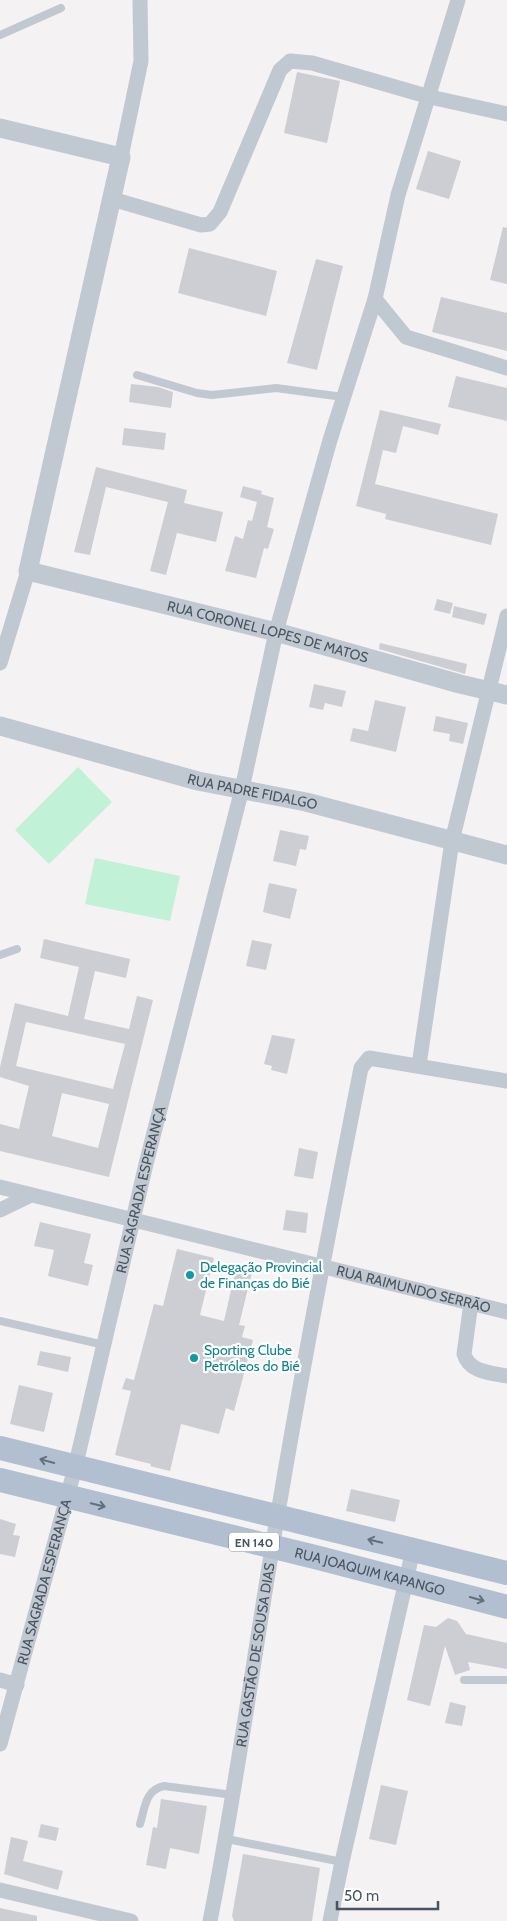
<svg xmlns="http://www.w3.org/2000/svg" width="507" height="1921" font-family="Cabin,sans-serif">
<rect width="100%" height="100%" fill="#f4f2f2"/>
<g fill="#c1f1d7">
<path d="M 78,767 L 112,802 L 49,864 L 15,830 Z"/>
<path d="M 95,858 L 180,876 L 170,921 L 85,904 Z"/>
</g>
<g fill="#ccced4" fill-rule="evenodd">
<path d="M 297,72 L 340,81 L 327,143 L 284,133 Z"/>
<path d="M 428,151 L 461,161 L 449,199 L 416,189 Z"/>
<path d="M 503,227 L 507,228 L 507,284 L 490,280 Z"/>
<path d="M 189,248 L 277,271 L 266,316 L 178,293 Z"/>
<path d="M 316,259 L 343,266 L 317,370 L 287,363 Z"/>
<path d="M 441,297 L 507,313 L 507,351 L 432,332 Z"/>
<path d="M 456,376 L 507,388 L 507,421 L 448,407 Z"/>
<path d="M 131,384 L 158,387 L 173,392 L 171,408 L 129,402 Z"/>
<path d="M 380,410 L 441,424 L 438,435 L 403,426 L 396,453 L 383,450 L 375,484 L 498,514 L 491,545 L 385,519 L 386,514 L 356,506 Z"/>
<path d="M 124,428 L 166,433 L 164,450 L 122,445 Z"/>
<path d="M 96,467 L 187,490 L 184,503 L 223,512 L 216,542 L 177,533 L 166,575 L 150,571 L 168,502 L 106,487 L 90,555 L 74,552 Z"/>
<path d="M 243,486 L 262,491 L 261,494 L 274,498 L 267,527 L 274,529 L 268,549 L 264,548 L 256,578 L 225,571 L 235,536 L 243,539 L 248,520 L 252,521 L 257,502 L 240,497 Z"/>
<path d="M 437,599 L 453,603 L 450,614 L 434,610 Z"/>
<path d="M 454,606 L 487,614 L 484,625 L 452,617 Z"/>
<path d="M 380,643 L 467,664 L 465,674 L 379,649 Z"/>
<path d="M 314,684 L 346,691 L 342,707 L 325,703 L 323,710 L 309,707 Z"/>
<path d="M 375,700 L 406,707 L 396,752 L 350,741 L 353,728 L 368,731 Z"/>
<path d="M 436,716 L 468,723 L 463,744 L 449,741 L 450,734 L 433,731 Z"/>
<path d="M 280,830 L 309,836 L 306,850 L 300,849 L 296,866 L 273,861 Z"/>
<path d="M 269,883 L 297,889 L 290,919 L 263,912 Z"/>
<path d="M 44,939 L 130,959 L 126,978 L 95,971 L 84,1019 L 129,1029 L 137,996 L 153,1000 L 109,1177 L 0,1151 L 0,1124 L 19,1129 L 29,1086 L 0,1077 L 0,1067 L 15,1003 L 68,1016 L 79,967 L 40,958 ZM 26,1022 L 125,1044 L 113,1089 L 16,1066 ZM 62,1093 L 109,1104 L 98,1148 L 52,1136 Z"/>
<path d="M 252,940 L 272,944 L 266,970 L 246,966 Z"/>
<path d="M 272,1035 L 295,1039 L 287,1074 L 271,1070 L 272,1066 L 264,1064 Z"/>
<path d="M 299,1148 L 318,1152 L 313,1179 L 294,1176 Z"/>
<path d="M 286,1210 L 308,1213 L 306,1233 L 283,1230 Z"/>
<path d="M 40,1222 L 91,1234 L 84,1263 L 93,1265 L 88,1286 L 48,1276 L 54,1250 L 34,1246 Z"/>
<path d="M 177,1249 L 214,1258 L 200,1315 L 224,1321 L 237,1264 L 253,1268 L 239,1325 L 245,1326 L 242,1337 L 253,1340 L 234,1411 L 226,1408 L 219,1434 L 181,1424 L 170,1471 L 150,1466 L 151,1464 L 115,1455 L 131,1391 L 122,1389 L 126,1378 L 134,1380 L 154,1304 L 163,1306 Z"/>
<path d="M 40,1351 L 71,1357 L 68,1372 L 37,1365 Z"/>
<path d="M 19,1385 L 53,1393 L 44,1432 L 10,1424 Z"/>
<path d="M 351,1489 L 400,1500 L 395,1522 L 346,1511 Z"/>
<path d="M 0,1519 L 16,1524 L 13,1535 L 20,1536 L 15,1557 L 0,1554 Z"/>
<path d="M 448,1618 L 457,1621 L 466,1634 L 507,1643 L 507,1669 L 468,1662 L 470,1670 L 455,1675 L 445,1646 L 430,1706 L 407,1700 L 424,1625 L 436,1627 Z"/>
<path d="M 450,1702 L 466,1706 L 462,1726 L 445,1723 Z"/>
<path d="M 381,1785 L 408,1791 L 396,1845 L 369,1839 Z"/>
<path d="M 161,1799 L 207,1806 L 199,1854 L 170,1848 L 166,1869 L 146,1865 L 153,1827 L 157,1828 Z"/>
<path d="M 41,1824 L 59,1828 L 56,1841 L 38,1837 Z"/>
<path d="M 11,1837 L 28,1841 L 23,1861 L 63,1871 L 58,1890 L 4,1874 Z"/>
<path d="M 243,1854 L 320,1868 L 312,1921 L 234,1921 L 232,1916 Z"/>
<path d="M 0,1908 L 37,1916 L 37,1921 L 0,1921 Z"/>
</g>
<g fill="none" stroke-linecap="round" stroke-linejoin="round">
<g stroke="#c0c8d1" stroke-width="8">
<path d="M 0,35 L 61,8"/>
<path d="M 137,375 L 197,393 L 212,395 L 276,388 L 343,397"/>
<path d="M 0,955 L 17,949"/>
<path d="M 0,1321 L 104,1345"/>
<path d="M 464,1680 L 507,1680"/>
<path d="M 140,1824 C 145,1808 145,1790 164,1786 L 233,1795"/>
<path d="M 227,1839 L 342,1862"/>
</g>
<g stroke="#c0c8d1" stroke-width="15">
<path d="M 458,0 L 398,195 L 375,299 L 406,337 L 507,368"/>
<path d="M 121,157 L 141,61 L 140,0"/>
<path d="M 112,199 L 201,225 L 210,224 L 220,212 L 280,70 L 290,61 L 312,63 L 430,97 L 507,114"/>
<path d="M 0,663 L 28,571"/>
<path d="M 419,1065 L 452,841 L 507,616"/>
<path id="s1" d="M 0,1187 L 507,1312"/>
<path d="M 0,1210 L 31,1195"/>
<path d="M 471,1303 L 464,1354 C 469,1372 491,1373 507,1376"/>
<path d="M 0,1680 L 17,1685"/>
<path id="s2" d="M 0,1744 L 75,1468 L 146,1164 L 242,789 L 276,632 L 330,440 L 375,299"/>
<path d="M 0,1890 L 131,1921"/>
<path id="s3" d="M 210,1921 C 235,1796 252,1669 273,1543 C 299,1384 330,1226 361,1068 L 369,1058 L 507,1081"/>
<path d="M 330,1921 L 342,1862 L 413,1550"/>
</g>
<g stroke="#c0c8d1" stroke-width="19">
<path id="s4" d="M 0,128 L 121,157 L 28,571 L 276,632 L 460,684 L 507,695"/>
<path id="s5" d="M 0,726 L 198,781 L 306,802 L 507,855"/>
</g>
<g stroke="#b2bfd1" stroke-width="24">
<path d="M 0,1448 L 507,1573"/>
<path id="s6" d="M 0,1480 L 315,1557 L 507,1607"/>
</g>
</g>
<defs><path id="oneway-shaft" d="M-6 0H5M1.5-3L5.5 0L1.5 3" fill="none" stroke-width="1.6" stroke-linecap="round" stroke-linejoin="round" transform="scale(1.25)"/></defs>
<g stroke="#636f7c">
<use href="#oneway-shaft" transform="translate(47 1461) rotate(-165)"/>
<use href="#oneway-shaft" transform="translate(98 1505) rotate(14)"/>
<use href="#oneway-shaft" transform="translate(375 1541) rotate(-166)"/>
<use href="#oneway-shaft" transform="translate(477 1599) rotate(16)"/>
</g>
<g fill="#0f9aa8" stroke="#fff" stroke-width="2">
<circle cx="190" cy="1275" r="5"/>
<circle cx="194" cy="1358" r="5"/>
</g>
<g text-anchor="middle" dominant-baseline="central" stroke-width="4.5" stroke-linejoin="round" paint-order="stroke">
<rect fill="#fff" stroke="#808790" stroke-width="1" x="229" y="1532.5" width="50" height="19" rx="4"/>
<g font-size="12" font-weight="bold" fill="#495460">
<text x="254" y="1542">EN 140</text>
</g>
<g font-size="14" fill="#495460" stroke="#fff">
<text stroke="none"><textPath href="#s4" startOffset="796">RUA CORONEL LOPES DE MATOS</textPath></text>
<text stroke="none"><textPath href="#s5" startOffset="261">RUA PADRE FIDALGO</textPath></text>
<text stroke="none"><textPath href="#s2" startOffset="572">RUA SAGRADA ESPERANÇA</textPath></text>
<text stroke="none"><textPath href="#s1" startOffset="426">RUA RAIMUNDO SERRÃO</textPath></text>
<text stroke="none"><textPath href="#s6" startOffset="381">RUA JOAQUIM KAPANGO</textPath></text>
<text stroke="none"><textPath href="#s2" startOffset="168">RUA SAGRADA ESPERANÇA</textPath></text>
<text stroke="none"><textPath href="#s3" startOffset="270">RUA GASTÃO DE SOUSA DIAS</textPath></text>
</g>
<g font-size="14" fill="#0d838f" stroke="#fff" text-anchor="start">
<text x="200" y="1267">Delegação Provincial<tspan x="200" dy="16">de Finanças do Bié</tspan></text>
<text x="204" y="1350">Sporting Clube<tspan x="204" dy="16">Petróleos do Bié</tspan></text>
</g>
</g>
<path d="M337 1901v8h101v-8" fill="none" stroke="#495460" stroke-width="2.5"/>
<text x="344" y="1901" font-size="15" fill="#495460" stroke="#ffffff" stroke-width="4" paint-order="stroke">50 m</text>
</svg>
